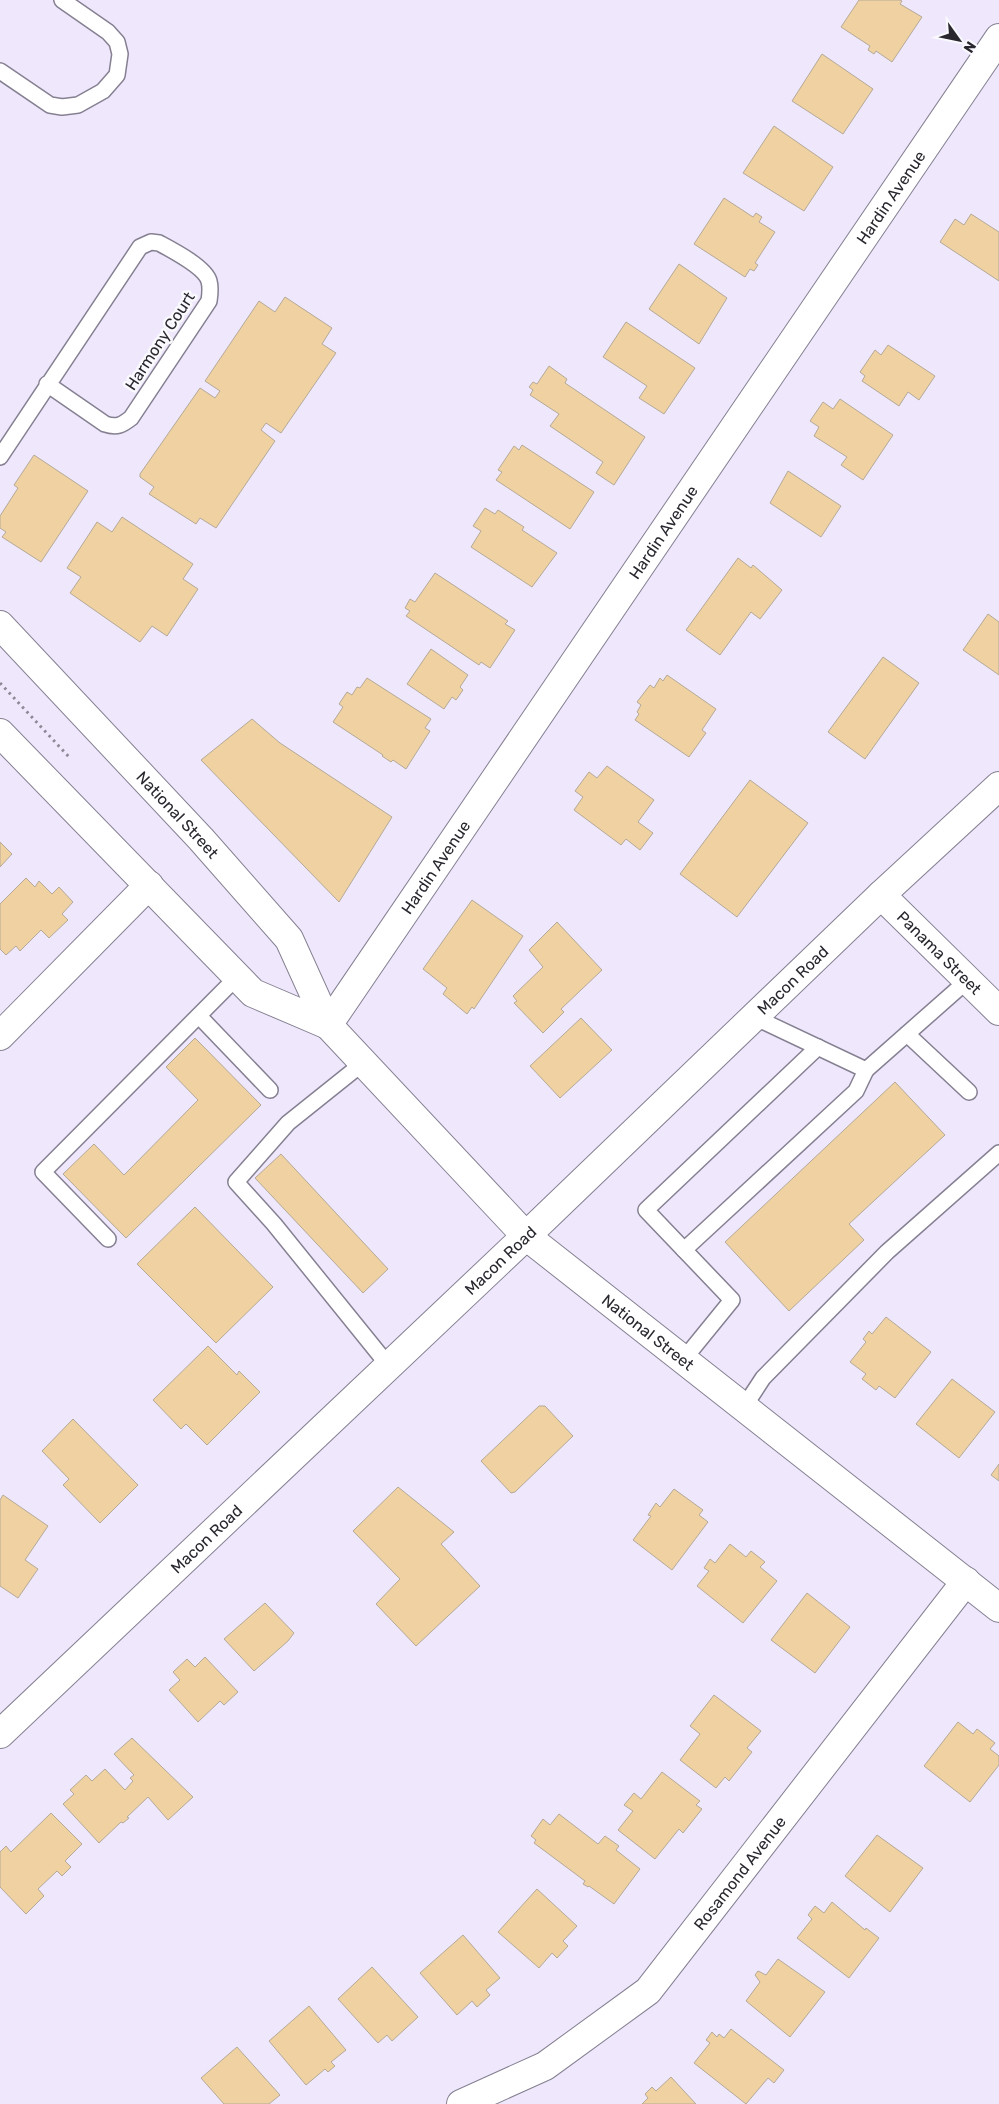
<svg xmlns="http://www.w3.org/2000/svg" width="999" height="2104" font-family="Rubik,sans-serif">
<rect width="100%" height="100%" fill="#efe8fd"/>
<g fill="#f0d1a2" stroke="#b4a997">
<path d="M 859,0 L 900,0 L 902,1 L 900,4 L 922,17 L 892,62 L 876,51 L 874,54 L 868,50 L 870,46 L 841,27 Z"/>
<path d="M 822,54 L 873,89 L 843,134 L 792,101 Z"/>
<path d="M 774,126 L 833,167 L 804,211 L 743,173 Z"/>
<path d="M 724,198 L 753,217 L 756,213 L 762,217 L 759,222 L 775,232 L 755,263 L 758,265 L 754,271 L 750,269 L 745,277 L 694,244 Z"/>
<path d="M 971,214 L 999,232 L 999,281 L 940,242 L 955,219 L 964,225 Z"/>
<path d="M 679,264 L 727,298 L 699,344 L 649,309 Z"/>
<path d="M 285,297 L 332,328 L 322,344 L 336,353 L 281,433 L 266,423 L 261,430 L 275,441 L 216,528 L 200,518 L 196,524 L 149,494 L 154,487 L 140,477 L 140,474 L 200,388 L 215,398 L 220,391 L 205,381 L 259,301 L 275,312 Z"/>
<path d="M 626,322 L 695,368 L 664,414 L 639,398 L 647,386 L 603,357 Z"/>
<path d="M 888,345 L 935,376 L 919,400 L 908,392 L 899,406 L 862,381 L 865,376 L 860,372 L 875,350 L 881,355 Z"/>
<path d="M 549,366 L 567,379 L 565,383 L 645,437 L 614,485 L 596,473 L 603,462 L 550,426 L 559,414 L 530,395 L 533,390 L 529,387 L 533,382 L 537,384 Z"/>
<path d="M 840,399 L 893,435 L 863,480 L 841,465 L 847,457 L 814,436 L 819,427 L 810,421 L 823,402 L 833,409 Z"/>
<path d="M 522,445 L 594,492 L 570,529 L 496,480 L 502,472 L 498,470 L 514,446 L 519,450 Z"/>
<path d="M 34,455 L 88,491 L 41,562 L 2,537 L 6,532 L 0,528 L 0,516 L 18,488 L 14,485 Z"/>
<path d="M 788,471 L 841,506 L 821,537 L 770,503 Z"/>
<path d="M 485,508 L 495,514 L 498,510 L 524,527 L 522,530 L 557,553 L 532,587 L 471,547 L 481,531 L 473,526 Z"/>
<path d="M 122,517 L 193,564 L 183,579 L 198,589 L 167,636 L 152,626 L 140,642 L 70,593 L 81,577 L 67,568 L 97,522 L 112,532 Z"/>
<path d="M 738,558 L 751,568 L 753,565 L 782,590 L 760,619 L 751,612 L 720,655 L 686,630 Z"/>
<path d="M 435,573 L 508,621 L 505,624 L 515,630 L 490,668 L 481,662 L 479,665 L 406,616 L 410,611 L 405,608 L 410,599 L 415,602 Z"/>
<path d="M 988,614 L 999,622 L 999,675 L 963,650 Z"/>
<path d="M 431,649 L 468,675 L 460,687 L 463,690 L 456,700 L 452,697 L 444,709 L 407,684 Z"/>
<path d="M 883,657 L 919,683 L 865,759 L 828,732 Z"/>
<path d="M 667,675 L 716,709 L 702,730 L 706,733 L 689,757 L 635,720 L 639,714 L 637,712 L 641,705 L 637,702 L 650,685 L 654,688 L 660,678 L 663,681 Z"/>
<path d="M 367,678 L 431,719 L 425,728 L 430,731 L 406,769 L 393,760 L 391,762 L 382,756 L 383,755 L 333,722 L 343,707 L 339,704 L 347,692 L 352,695 L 357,687 L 360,688 Z"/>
<path d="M 252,719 L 280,743 L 392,817 L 339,902 L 201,760 Z"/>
<path d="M 607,766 L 654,800 L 638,822 L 653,833 L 640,850 L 626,839 L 621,845 L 574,810 L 583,797 L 575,791 L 589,772 L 597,778 Z"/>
<path d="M 750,780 L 808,823 L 737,917 L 680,874 Z"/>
<path d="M 0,842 L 12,854 L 0,867 Z"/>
<path d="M 26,878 L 35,887 L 39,881 L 52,894 L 59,887 L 73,902 L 62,914 L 68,920 L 49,938 L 41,930 L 20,951 L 16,946 L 6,955 L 0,949 L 0,904 Z"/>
<path d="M 472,900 L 523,936 L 474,1009 L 472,1007 L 467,1014 L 443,994 L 447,988 L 423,969 Z"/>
<path d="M 557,922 L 602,970 L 561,1009 L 564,1012 L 543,1033 L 514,1003 L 517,1001 L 513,996 L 543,967 L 529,950 Z"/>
<path d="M 581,1018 L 612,1050 L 560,1098 L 530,1066 Z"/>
<path d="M 195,1038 L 261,1105 L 126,1238 L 63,1174 L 94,1144 L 124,1175 L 198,1100 L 166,1067 Z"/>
<path d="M 895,1082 L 945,1135 L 849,1224 L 864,1240 L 789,1311 L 725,1242 Z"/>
<path d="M 281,1154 L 388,1269 L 363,1293 L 255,1178 Z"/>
<path d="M 195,1207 L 273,1287 L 216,1343 L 137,1264 Z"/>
<path d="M 886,1317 L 931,1352 L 895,1398 L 879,1386 L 876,1390 L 862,1379 L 866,1374 L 850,1362 L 866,1342 L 863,1339 L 869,1331 L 872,1334 Z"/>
<path d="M 208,1346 L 237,1375 L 239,1371 L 260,1392 L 207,1445 L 186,1424 L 181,1429 L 153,1400 Z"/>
<path d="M 952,1379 L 995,1412 L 959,1458 L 916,1424 Z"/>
<path d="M 539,1406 L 545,1406 L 573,1436 L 515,1492 L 511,1493 L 481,1461 Z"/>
<path d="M 73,1419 L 138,1485 L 100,1523 L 63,1485 L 69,1479 L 42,1451 Z"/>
<path d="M 999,1464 L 999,1481 L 991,1475 Z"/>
<path d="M 398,1487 L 454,1532 L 441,1544 L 480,1586 L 416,1646 L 376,1604 L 400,1579 L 353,1531 Z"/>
<path d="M 674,1489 L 703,1510 L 699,1515 L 708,1522 L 672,1570 L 633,1540 L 651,1516 L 648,1515 L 656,1503 L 660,1507 Z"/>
<path d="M 3,1495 L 48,1526 L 25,1560 L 38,1569 L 18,1598 L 0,1586 L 0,1500 Z"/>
<path d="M 730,1544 L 746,1557 L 751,1551 L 765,1562 L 760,1567 L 777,1581 L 743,1623 L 697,1586 L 709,1571 L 704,1568 L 710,1559 L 715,1563 Z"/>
<path d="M 807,1593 L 850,1627 L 815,1673 L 771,1640 Z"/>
<path d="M 265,1603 L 294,1633 L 288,1641 L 254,1671 L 224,1639 Z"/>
<path d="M 205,1657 L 238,1692 L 224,1705 L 220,1701 L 198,1722 L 169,1690 L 180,1680 L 173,1672 L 187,1659 L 195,1667 Z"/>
<path d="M 714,1695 L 761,1731 L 747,1748 L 752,1752 L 729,1781 L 725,1777 L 716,1788 L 680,1760 L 700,1734 L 690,1726 Z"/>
<path d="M 958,1722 L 973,1734 L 977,1729 L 995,1743 L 990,1749 L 999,1756 L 999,1765 L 970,1802 L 924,1766 Z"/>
<path d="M 132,1738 L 193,1797 L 168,1820 L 148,1797 L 127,1817 L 129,1818 L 123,1823 L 121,1822 L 99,1843 L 63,1804 L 74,1794 L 70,1790 L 86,1775 L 92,1781 L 105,1769 L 125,1790 L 133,1781 L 130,1778 L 134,1775 L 114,1754 Z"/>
<path d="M 662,1772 L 700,1801 L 696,1805 L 702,1809 L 683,1833 L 679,1829 L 655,1859 L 618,1830 L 633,1811 L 624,1805 L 634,1793 L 641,1799 Z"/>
<path d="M 51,1813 L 82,1844 L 65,1861 L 71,1867 L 62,1876 L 57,1871 L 38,1889 L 44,1896 L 26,1914 L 0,1887 L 0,1852 L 6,1846 L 11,1852 Z"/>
<path d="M 559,1814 L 598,1844 L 605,1836 L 619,1846 L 616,1850 L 640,1869 L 614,1904 L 589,1886 L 588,1887 L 583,1884 L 585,1881 L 534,1843 L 536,1840 L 531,1836 L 543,1819 L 550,1825 Z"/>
<path d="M 877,1835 L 923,1868 L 890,1912 L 845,1876 Z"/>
<path d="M 537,1889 L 577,1926 L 563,1941 L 568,1946 L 557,1958 L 552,1953 L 539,1968 L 498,1932 Z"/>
<path d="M 832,1902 L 865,1930 L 866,1928 L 879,1938 L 849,1978 L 797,1938 L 812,1919 L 808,1915 L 815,1906 L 824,1913 Z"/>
<path d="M 463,1935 L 500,1978 L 486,1990 L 490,1995 L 477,2007 L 472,2001 L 457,2015 L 420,1973 Z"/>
<path d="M 778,1959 L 825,1992 L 790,2037 L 746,2001 L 760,1982 L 755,1975 L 758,1971 L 766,1975 Z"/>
<path d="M 372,1967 L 418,2017 L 392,2041 L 387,2035 L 378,2043 L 338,1999 Z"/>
<path d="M 309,2006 L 346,2050 L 331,2062 L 335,2066 L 328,2072 L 325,2069 L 306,2085 L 269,2041 Z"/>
<path d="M 731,2029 L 784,2070 L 774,2083 L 768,2078 L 746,2104 L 694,2063 L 710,2043 L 706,2040 L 712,2032 L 717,2037 L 719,2034 L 724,2038 Z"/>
<path d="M 237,2047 L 280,2095 L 269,2104 L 224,2104 L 201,2078 Z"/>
<path d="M 671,2077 L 696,2104 L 642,2104 L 648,2098 L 645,2094 L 652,2087 L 656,2091 Z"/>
</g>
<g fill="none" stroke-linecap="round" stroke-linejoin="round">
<g stroke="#868092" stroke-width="18">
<g id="lane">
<path d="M 0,71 L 50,105 L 62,107 L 78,105 L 103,91 L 117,75 L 120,54 L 117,42 L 108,32 L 62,0"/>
<path d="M 0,457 L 140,247 L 151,242 L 159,243 C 172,250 205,267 209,281 C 211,288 210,294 209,301 L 131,418 C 122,425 117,428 105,424 L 47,384"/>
<path d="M 199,1016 L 270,1090"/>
<path d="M 754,1017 L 866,1070 L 968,980"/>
<path d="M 907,1034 L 969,1092"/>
<path d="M 363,1063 L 288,1123 L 236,1182 L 274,1224 L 388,1365"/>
<path d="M 108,1239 L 43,1172 L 237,977"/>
<path d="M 684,1250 L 856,1091 L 866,1070"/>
<path d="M 684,1359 L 732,1300 L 646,1210 L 818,1047"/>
<path d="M 744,1407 L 763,1378 L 887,1252 L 999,1153"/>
</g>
</g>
<g stroke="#868092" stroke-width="30">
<g id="street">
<path id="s1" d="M 881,895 L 999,1011"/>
<path id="s2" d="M 328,1025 L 999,38"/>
<path d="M 0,1036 L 149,885"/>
<path id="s3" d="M 461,2104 L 545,2066 L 648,1991 L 966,1581"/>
</g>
</g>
<g stroke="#868092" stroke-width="30">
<g id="secondary">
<path id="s4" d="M 0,625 L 201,839 L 289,939 L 328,1025 L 526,1236 L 999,1608"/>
<path d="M 0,733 L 253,993 L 328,1025"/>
<path id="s5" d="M 0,1734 L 526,1236 L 881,895 L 999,786"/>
</g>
</g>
<path stroke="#8e8997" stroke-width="3" stroke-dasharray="2.5 4" stroke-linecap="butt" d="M 0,683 L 70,758"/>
<use href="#lane" stroke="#fff" stroke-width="15"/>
<use href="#street" stroke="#fff" stroke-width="28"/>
<use href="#secondary" stroke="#fff" stroke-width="28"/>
</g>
<g text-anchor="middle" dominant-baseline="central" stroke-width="5" stroke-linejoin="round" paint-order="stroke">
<g font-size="16" fill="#2a272f" stroke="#faf9fd">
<text stroke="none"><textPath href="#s2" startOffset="1001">Hardin Avenue</textPath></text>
<text transform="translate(160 341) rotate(-57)">Harmony Court</text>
<text stroke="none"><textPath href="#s2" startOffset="596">Hardin Avenue</textPath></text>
<text stroke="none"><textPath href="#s4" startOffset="260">National Street</textPath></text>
<text stroke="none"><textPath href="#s2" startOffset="191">Hardin Avenue</textPath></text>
<text stroke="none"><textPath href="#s1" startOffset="82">Panama Street</textPath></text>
<text stroke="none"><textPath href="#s5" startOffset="1094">Macon Road</textPath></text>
<text stroke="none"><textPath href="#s5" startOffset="689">Macon Road</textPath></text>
<text stroke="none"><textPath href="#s4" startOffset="966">National Street</textPath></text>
<text stroke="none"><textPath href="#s5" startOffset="284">Macon Road</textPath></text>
<text stroke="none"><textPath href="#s3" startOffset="369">Rosamond Avenue</textPath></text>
</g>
</g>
<g transform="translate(959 40) rotate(123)" stroke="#faf9fd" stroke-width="4" paint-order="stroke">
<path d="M0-4L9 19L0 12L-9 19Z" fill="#2a272f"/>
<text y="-8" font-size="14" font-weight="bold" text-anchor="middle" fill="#2a272f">N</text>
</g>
</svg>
